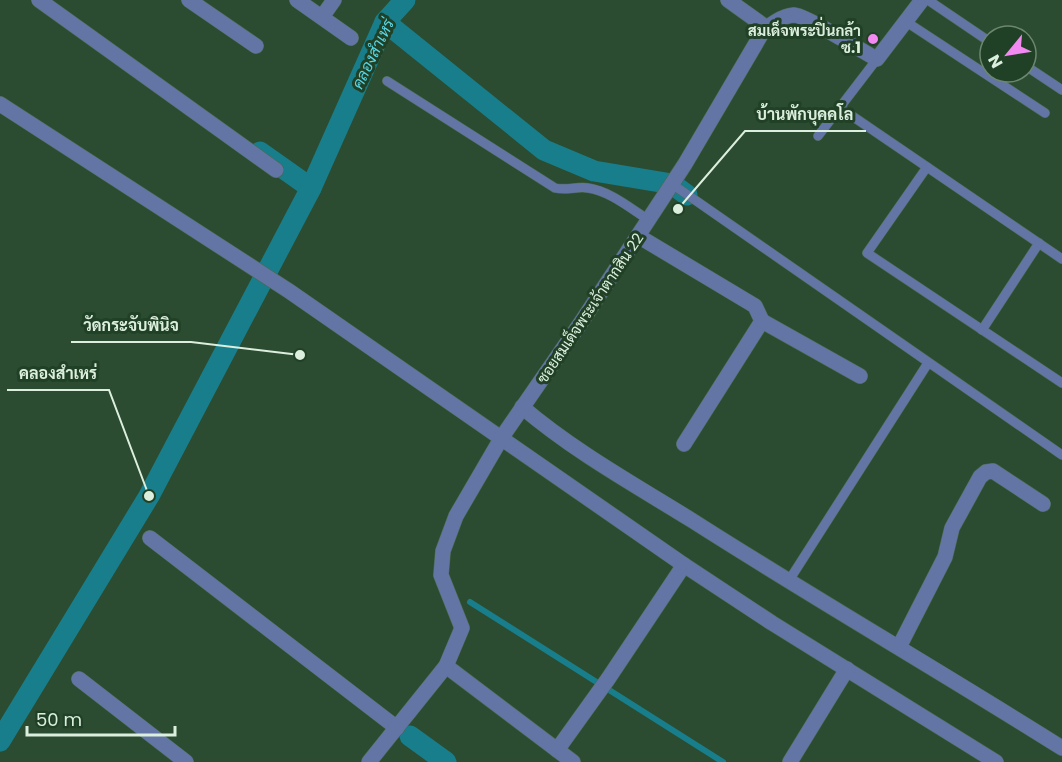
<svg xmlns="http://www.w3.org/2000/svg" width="1062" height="762" font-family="Poppins,Sarabun,sans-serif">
<rect width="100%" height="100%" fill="#2b4c30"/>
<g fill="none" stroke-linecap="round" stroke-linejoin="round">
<path stroke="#197e8b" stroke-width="6" d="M 470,602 L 723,762"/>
<g stroke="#197e8b" stroke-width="21">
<path d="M 385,22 L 544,150 L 594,171 L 672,184 L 687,195"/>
<path d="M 260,152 L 311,188"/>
<path d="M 410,736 L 446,762"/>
<path d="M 0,741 L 149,496 L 311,188 L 385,22 L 405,0"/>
</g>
<g stroke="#4b694f" stroke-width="10">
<g id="lane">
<path d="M 928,0 L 990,42"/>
<path d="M 905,21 L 1045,113"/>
<path d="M 1026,66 L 1062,90"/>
<path d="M 387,81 L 555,188 C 567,191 577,186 588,188 C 610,191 631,209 649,220"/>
<path d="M 839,107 L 1062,259"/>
<path d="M 818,136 L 877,59"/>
<path d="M 927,167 L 867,253 L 1062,383"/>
<path d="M 672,184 L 1062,455"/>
<path d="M 982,330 L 1039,243"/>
<path d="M 788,582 L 928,363"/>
</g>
</g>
<g stroke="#4b694f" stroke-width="16">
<g id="street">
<path d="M 39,0 L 276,170"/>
<path d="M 189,0 L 256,46"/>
<path d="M 297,0 L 351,38"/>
<path d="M 728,0 L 767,28"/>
<path d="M 322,17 L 334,0"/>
<path d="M 0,104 L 289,291 L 684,565 L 772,623 L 996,762"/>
<path d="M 638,236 L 755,306 L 762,321 L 684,444"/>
<path d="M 762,321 L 860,376"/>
<path d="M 522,407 C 575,452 635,485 693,521 C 815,599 940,671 1062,748"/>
<path d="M 150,538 L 397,728"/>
<path d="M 899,647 L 945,557 L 952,528 L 980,477 L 986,472 L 993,471 L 1043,504"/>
<path d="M 446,666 L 573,762"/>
<path d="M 79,679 L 186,762"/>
<path d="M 557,750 L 608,679 L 684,565"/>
<path d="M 369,762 L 446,666 L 462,628 L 441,575 L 443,551 L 456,516 L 502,437 L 582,321 L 685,164 L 762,33 C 769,25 782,16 794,15 C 805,15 863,52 877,59 L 922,0"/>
<path d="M 790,762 L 847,669"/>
</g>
</g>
<use href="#lane" stroke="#6375a4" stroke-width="9"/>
<use href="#street" stroke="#6375a4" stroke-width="15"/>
</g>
<circle fill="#f38af1" stroke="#214126" stroke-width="2" cx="873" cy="39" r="6"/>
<g text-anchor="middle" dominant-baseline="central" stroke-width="6" stroke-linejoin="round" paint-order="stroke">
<g font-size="15" font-weight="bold" fill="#dcefde" stroke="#214126" text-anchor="end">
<text x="861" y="30">สมเด็จพระปิ่นกล้า<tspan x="861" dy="17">ซ.1</tspan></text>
</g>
<g font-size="15" fill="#dcefde" stroke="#214126">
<text transform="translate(590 308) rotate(-56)">ซอยสมเด็จพระเจ้าตากสิน 22</text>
</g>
<g font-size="16" font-style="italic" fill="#58d5e6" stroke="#214126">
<text transform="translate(373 54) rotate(-64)">คลองสำเหร่</text>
</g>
</g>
<path fill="none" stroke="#dcefde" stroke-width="2" d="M678 209L745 131H866M300 355L191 342H71M149 496L109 390H7"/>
<g fill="#dcefde" stroke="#214126" stroke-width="2">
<circle cx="678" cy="209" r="6"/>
<circle cx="300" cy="355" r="6"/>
<circle cx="149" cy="496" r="6"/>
</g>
<g font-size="16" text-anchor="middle" font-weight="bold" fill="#dcefde" stroke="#214126" stroke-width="6" stroke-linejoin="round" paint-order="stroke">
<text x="805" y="120">บ้านพักบุคคโล</text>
<text x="131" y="331">วัดกระจับพินิจ</text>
<text x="58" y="379">คลองสำเหร่</text>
</g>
<g transform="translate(1008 54) rotate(240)"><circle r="28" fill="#214126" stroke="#6c8770" stroke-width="1.5"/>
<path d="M0-4.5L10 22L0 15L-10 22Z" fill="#f38af1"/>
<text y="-9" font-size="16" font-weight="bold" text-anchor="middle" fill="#dcefde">N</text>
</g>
<path d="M27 726v9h148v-9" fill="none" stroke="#dcefde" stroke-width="3"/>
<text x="36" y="726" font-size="18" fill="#dcefde" stroke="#214126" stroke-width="4.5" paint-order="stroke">50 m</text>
</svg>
